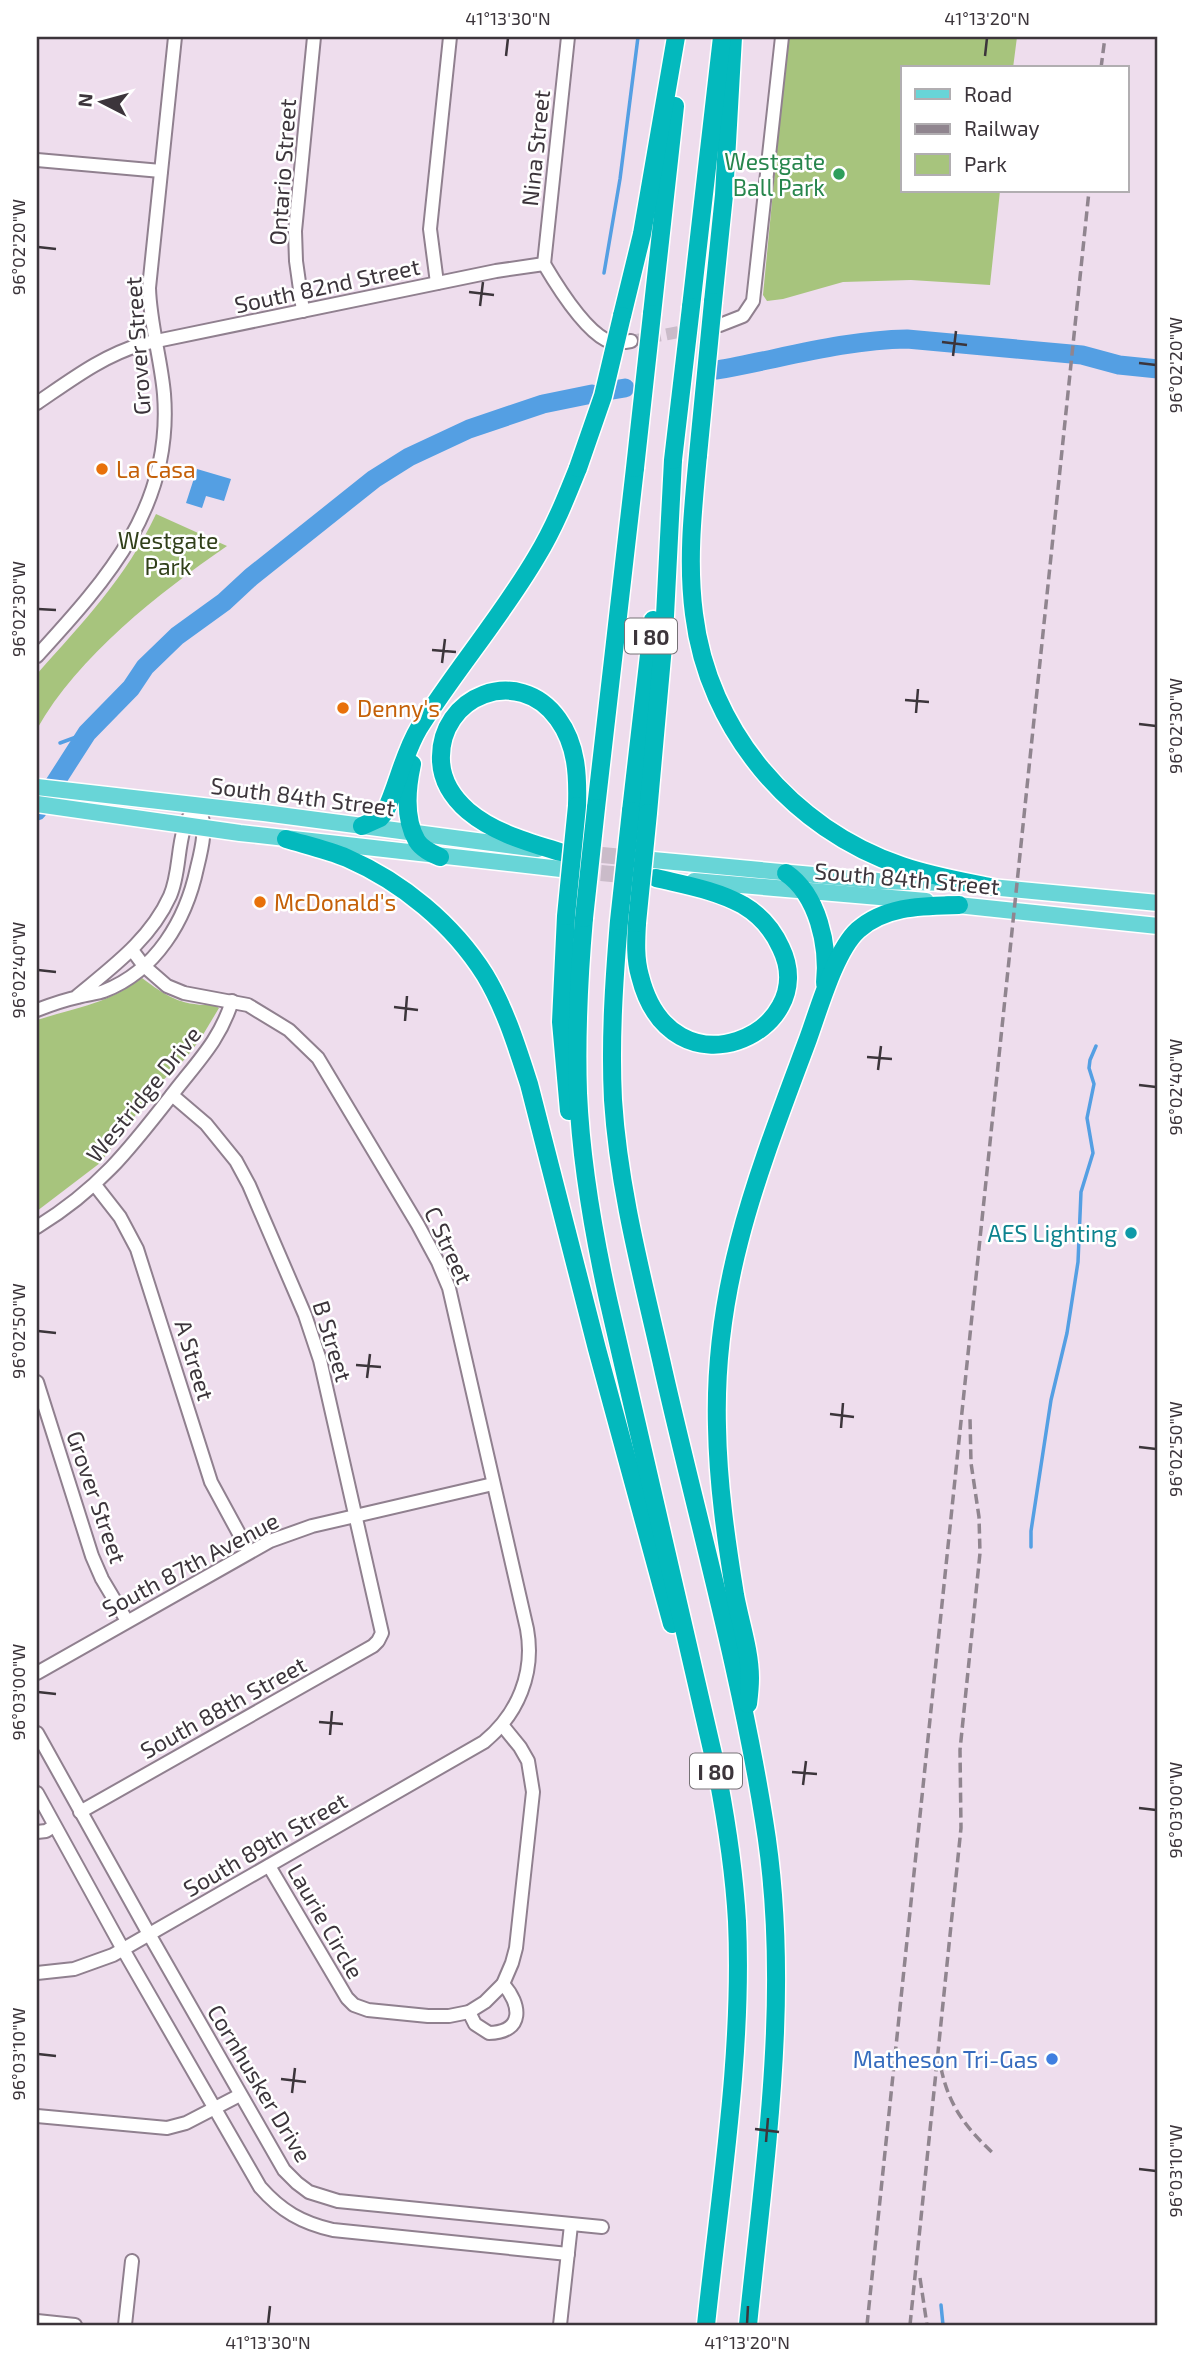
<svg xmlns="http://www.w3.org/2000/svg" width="1195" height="2362" font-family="'Exo 2',sans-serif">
<rect width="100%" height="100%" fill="#eedded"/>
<g fill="#a7c47d">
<path d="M 788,37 L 1017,37 L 1013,68 L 903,68 L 903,191 L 1000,191 L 990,285 L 911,280 L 843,282 L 783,299 L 767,301 L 763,295 Z"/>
<path d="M 156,514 L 227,546 C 159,593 78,656 37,729 L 37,674 C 83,622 126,578 156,514 Z"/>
<path d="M 142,978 C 167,997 182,1006 214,1005 L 219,1008 L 201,1038 L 186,1058 L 158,1085 L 100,1163 L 37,1211 L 37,1020 C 78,1007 105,1005 142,978 Z"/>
</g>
<path fill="#549fe3" d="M 197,469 L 231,479 L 224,501 L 206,496 L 202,508 L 186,503 Z"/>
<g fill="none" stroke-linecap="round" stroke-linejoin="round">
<g stroke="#549fe3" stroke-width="3.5">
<path d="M 604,273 L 620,179 L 638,37"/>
<path d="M 60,743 L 87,733"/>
<path d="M 1031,1547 L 1031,1531 L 1051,1400 L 1067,1333 L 1078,1262 L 1081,1192 L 1093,1153 L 1087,1118 L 1094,1084 L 1089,1068 L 1090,1060 L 1096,1046"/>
<path d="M 941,2305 L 943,2325"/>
</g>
<g stroke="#549fe3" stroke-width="19">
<path d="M 717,370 C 780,359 843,340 907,339 L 1082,355 L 1119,365 L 1158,369"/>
<path d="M 613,390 L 625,388"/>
<path d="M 37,811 L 87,733 L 131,688 L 145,667 L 177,636 L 224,602 L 251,577 L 374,479 L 409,457 L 469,429 L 543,404 L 592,394"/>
</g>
<path stroke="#cabbc9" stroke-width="12" stroke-dasharray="12 6" stroke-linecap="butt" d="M 631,341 L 716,325"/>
<g stroke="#cabbc9" stroke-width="16" stroke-dasharray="16 8" stroke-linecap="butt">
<path d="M 578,853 L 636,858"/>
<path d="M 577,871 L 635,876"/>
</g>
<g stroke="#90808f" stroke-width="16">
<g id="minor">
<path d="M 37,160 L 161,171"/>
<path d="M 544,264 L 568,37"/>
<path d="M 544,264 C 557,286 583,328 606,340"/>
<path d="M 437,283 L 430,229 L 450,37"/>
<path d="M 303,311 L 296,261 L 295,231 L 314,37"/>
<path d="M 720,325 L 743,316 L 753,301 L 782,37"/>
<path d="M 625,342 L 631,341"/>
<path d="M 37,403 C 71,380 102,356 142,344 L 496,271 L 544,264"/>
<path d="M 37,656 C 107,579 173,507 164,394 C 161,359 150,324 149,288 L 175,37"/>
<path d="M 37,1010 C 50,1005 64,1000 78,997 C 86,994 96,994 104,991 C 156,971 186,920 197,868 C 202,848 208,825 198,806 C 174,827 183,867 170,896 C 150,940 112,967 76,997"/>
<path d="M 95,1185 L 120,1217 L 137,1249 L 211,1482 L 249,1552"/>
<path d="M 37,1227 C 102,1187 132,1146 178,1087 C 201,1058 221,1037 232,1001"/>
<path d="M 37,1382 L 92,1556 L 102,1579 L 127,1621"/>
<path d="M 37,1673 L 270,1541 L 312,1526 L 493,1484"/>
<path d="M 37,1733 L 149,1934 L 284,2170 L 297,2183 L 309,2192 L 338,2201 L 602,2227"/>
<path d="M 37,1793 L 120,1944 L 260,2187 C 281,2211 302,2223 333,2230 L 568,2254"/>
<path d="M 80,1812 L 373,1646 L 378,1641 L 382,1633 L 320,1360 L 305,1315 L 249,1185 L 236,1161 L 206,1124 L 172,1095"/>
<path d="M 37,1832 L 46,1831 L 54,1826"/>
<path d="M 269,1866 L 347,1998 L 354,2005 L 368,2010 L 428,2016 L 449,2016 L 469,2012 L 485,2002 L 503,1984 L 512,1963 L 516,1948 L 533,1792 L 528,1761 L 520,1747 L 502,1725"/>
<path d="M 37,1973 L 74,1969 L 113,1955 L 484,1742 C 518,1714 535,1673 527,1629 L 449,1288 L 438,1262 L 418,1225 L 318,1058 L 289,1030 L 248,1005 L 184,993 L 167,986 L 144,966 L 132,950"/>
<path d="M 469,2012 L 475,2024 L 489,2033 C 525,2032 521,2004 503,1984"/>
<path d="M 37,2116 L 167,2128 L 186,2123 L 240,2095"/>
<path d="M 37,2321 L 75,2325"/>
<path d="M 125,2325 L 132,2261"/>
<path d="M 560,2325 L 571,2225"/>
</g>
</g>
<g stroke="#fff" stroke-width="19">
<g id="major">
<path d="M 37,787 L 264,813 L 538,849"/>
<path d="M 37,804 L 240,833 L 561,869"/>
<path d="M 653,860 L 878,881 L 947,883"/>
<path d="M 694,881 L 926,901"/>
<path d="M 980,886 L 1158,903"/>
<path d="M 948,904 L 1158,926"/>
</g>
</g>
<g stroke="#fff" stroke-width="21">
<g id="highway">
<path d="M 713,302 L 724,195 L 733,37"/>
<path d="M 691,307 L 722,37"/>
<path d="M 652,314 L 675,106"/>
<path d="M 622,316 L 642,234 L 676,37"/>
<path d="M 698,455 C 693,508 687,561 694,614 C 708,730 792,829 902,866 C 931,876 960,881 990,887"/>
<path d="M 412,764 C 407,787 404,819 417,841 C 422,849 431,853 440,857"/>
<path d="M 596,808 L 635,468"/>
<path d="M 631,811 L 653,620"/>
<path d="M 648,813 L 664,635 L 673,460"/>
<path d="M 362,826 L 380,818 L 385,812 C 398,785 403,755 419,728 C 456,669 502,616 537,556 C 554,528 566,498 578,468"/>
<path d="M 286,839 C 306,845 328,850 347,858 C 402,882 453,924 485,975 C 505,1008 517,1047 529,1084 L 597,1349 L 672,1624"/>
<path d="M 560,852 C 528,842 494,833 468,811 C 453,798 442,781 441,761 C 438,695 519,664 558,719 C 577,745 578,776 577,806"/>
<path d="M 786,873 C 818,895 829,946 825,983"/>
<path d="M 566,916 L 561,1022 L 569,1111"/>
<path d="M 584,918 C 579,976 576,1035 578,1093 C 581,1162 593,1231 608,1299 L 716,1767 C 726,1818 734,1869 737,1921 C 743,2054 720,2192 706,2325"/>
<path d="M 619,921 C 614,981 610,1040 613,1100 C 619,1193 644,1283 664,1373 C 698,1522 740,1669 764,1820 C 792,1988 765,2157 748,2325"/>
<path d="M 637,923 C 636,941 635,959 640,976 C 671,1101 822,1033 781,948 C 773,930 760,915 743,905 C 716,890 685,885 656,878"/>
<path d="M 748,1704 C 749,1696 750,1687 750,1678 C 750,1651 740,1622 735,1595 C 726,1539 718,1484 717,1427 C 713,1283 759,1171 808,1039 C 819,1009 835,951 858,930 C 886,905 924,906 959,905"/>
</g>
</g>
<use href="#minor" stroke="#fff" stroke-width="12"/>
<use href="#major" stroke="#68d5d7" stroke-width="16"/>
<use href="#highway" stroke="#03b9bd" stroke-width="18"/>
<g stroke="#90858f" stroke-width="3.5" stroke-dasharray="10 5" stroke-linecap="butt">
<path d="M 1101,68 L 1105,37"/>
<path d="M 941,2068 C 949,2107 967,2129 995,2155"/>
<path d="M 920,2278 L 927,2325"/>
<path d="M 867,2325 L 1089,191"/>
<path d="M 910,2325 L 961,1828 L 960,1750 L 980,1553 L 979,1517 L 971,1463 L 970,1418"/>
</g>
<g stroke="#fff" stroke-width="21" stroke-linecap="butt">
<g id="highway-bridge">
<path d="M 698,455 L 713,302"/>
<path d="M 673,460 L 691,307"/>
<path d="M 578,468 L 603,396 L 622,316"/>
<path d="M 635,468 L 652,314"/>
<path d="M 566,916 L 577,806"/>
<path d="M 584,918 L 596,808"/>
<path d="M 619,921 L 631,811"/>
<path d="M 637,923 L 648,813"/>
</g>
</g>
<use href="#highway-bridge" stroke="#03b9bd" stroke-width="18"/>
</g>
<path fill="none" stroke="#3c353b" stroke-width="2.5" d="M 506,56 L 508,38M 985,56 L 987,38M 38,247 L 56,249M 469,292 L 494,295M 480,306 L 483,282M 942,342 L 967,345M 953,356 L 956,331M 1139,363 L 1156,365M 38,609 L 56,610M 432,650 L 456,652M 442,663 L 445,639M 905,700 L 929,702M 916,713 L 918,689M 1139,724 L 1156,726M 38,970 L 56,972M 394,1007 L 418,1010M 405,1021 L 407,996M 867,1057 L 892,1059M 878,1070 L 881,1046M 1139,1085 L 1156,1087M 38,1331 L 56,1333M 356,1365 L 381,1367M 367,1378 L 370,1354M 830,1414 L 854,1417M 841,1428 L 843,1403M 1139,1447 L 1156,1449M 38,1692 L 56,1694M 319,1722 L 343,1724M 330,1735 L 332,1711M 792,1772 L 817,1774M 803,1785 L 806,1761M 1139,1808 L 1156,1810M 38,2054 L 56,2056M 281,2079 L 306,2082M 292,2093 L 295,2068M 755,2129 L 779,2132M 766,2142 L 768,2118M 1139,2169 L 1156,2171M 268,2324 L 270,2306M 747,2324 L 748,2306"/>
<circle fill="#2e9e5b" stroke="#fff" stroke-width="2.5" cx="839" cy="174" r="7"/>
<g fill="#e8710a" stroke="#fff" stroke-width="2.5">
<circle cx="102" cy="469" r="7"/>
<circle cx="343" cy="708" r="7"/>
<circle cx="260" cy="902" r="7"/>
</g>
<circle fill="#0f9aa8" stroke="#fff" stroke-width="2.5" cx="1131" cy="1233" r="7"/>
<circle fill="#3f7fe0" stroke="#fff" stroke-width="2.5" cx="1052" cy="2059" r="7"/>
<g text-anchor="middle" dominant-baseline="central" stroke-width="5" stroke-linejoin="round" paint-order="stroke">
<g fill="#fff" stroke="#767276" stroke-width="2">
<rect x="625" y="618.5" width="52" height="35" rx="5"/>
<rect x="690" y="1753.5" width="52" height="35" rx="5"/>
</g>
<g font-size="21" font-weight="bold" fill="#3c353b">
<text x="651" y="636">I 80</text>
<text x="716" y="1771">I 80</text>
</g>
<g font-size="23" fill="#3c353b" stroke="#fff">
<text transform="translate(535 148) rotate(-84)">Nina Street</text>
<text transform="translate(282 172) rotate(-86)">Ontario Street</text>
<text transform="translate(327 285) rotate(-12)">South 82nd Street</text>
<text transform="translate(137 346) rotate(-94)">Grover Street</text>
<text transform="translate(303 796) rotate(7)">South 84th Street</text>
<text transform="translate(907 878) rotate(5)">South 84th Street</text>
<text transform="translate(143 1094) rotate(-51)">Westridge Drive</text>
<text transform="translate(449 1245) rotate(65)">C Street</text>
<text transform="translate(333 1341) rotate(73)">B Street</text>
<text transform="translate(195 1360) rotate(73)">A Street</text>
<text transform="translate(97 1497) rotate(71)">Grover Street</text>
<text transform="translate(190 1564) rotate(-28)">South 87th Avenue</text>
<text transform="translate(223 1707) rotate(-29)">South 88th Street</text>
<text transform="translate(265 1844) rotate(-30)">South 89th Street</text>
<text transform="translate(326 1921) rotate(60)">Laurie Circle</text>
<text transform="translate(260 2083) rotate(59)">Cornhusker Drive</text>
</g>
<g font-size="23" fill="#27864d" stroke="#fff" text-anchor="end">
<text x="825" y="161">Westgate<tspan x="825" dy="26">Ball Park</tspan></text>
</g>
<g font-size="23" fill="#c56008" stroke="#fff" text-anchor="start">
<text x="116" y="469">La Casa</text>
<text x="357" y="708">Denny's</text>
<text x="274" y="902">McDonald's</text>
</g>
<g font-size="23" fill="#31401a" stroke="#fff">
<text x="168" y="540">Westgate<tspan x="168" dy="26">Park</tspan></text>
</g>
<g font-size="23" fill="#0d838f" stroke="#fff" text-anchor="end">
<text x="1117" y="1233">AES Lighting</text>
</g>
<g font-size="23" fill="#366cbe" stroke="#fff" text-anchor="end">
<text x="1038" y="2059">Matheson Tri-Gas</text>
</g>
</g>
<rect width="1195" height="2362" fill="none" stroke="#ffffff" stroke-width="77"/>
<rect x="901" y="66" width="228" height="126" fill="#ffffff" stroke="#b1aeb1" stroke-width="2"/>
<rect x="915" y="89" width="35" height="10" fill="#68d5d7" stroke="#b1aeb1" stroke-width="2"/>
<text x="964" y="102" font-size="21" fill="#3c353b">Road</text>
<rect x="915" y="124" width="35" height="10" fill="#90858f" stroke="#b1aeb1" stroke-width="2"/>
<text x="964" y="136" font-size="21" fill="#3c353b">Railway</text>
<rect x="915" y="154" width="35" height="21" fill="#a7c47d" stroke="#b1aeb1" stroke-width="2"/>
<text x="964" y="172" font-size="21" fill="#3c353b">Park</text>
<g transform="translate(102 102) rotate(276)" stroke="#ffffff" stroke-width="5" paint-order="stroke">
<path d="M0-5L12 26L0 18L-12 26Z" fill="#3c353b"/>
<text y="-10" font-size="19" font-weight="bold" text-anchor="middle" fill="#3c353b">N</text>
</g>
<rect x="38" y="38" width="1118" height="2286" fill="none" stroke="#3c353b" stroke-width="2.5"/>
<g font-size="18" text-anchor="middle" fill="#3c353b">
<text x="508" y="25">41°13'30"N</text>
<text x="987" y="25">41°13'20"N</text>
<text transform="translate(19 247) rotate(-90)" y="6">96°02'20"W</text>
<text transform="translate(1176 365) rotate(-90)" y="6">96°02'20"W</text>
<text transform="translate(19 609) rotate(-90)" y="6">96°02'30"W</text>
<text transform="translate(1176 726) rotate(-90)" y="6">96°02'30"W</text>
<text transform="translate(19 970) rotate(-90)" y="6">96°02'40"W</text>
<text transform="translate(1176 1087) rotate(-90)" y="6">96°02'40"W</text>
<text transform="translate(19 1331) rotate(-90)" y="6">96°02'50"W</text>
<text transform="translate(1176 1449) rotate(-90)" y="6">96°02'50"W</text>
<text transform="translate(19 1692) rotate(-90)" y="6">96°03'00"W</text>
<text transform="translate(1176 1810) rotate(-90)" y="6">96°03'00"W</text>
<text transform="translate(19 2054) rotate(-90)" y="6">96°03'10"W</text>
<text transform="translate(1176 2171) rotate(-90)" y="6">96°03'10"W</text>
<text x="268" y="2349">41°13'30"N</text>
<text x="747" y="2349">41°13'20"N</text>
</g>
</svg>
